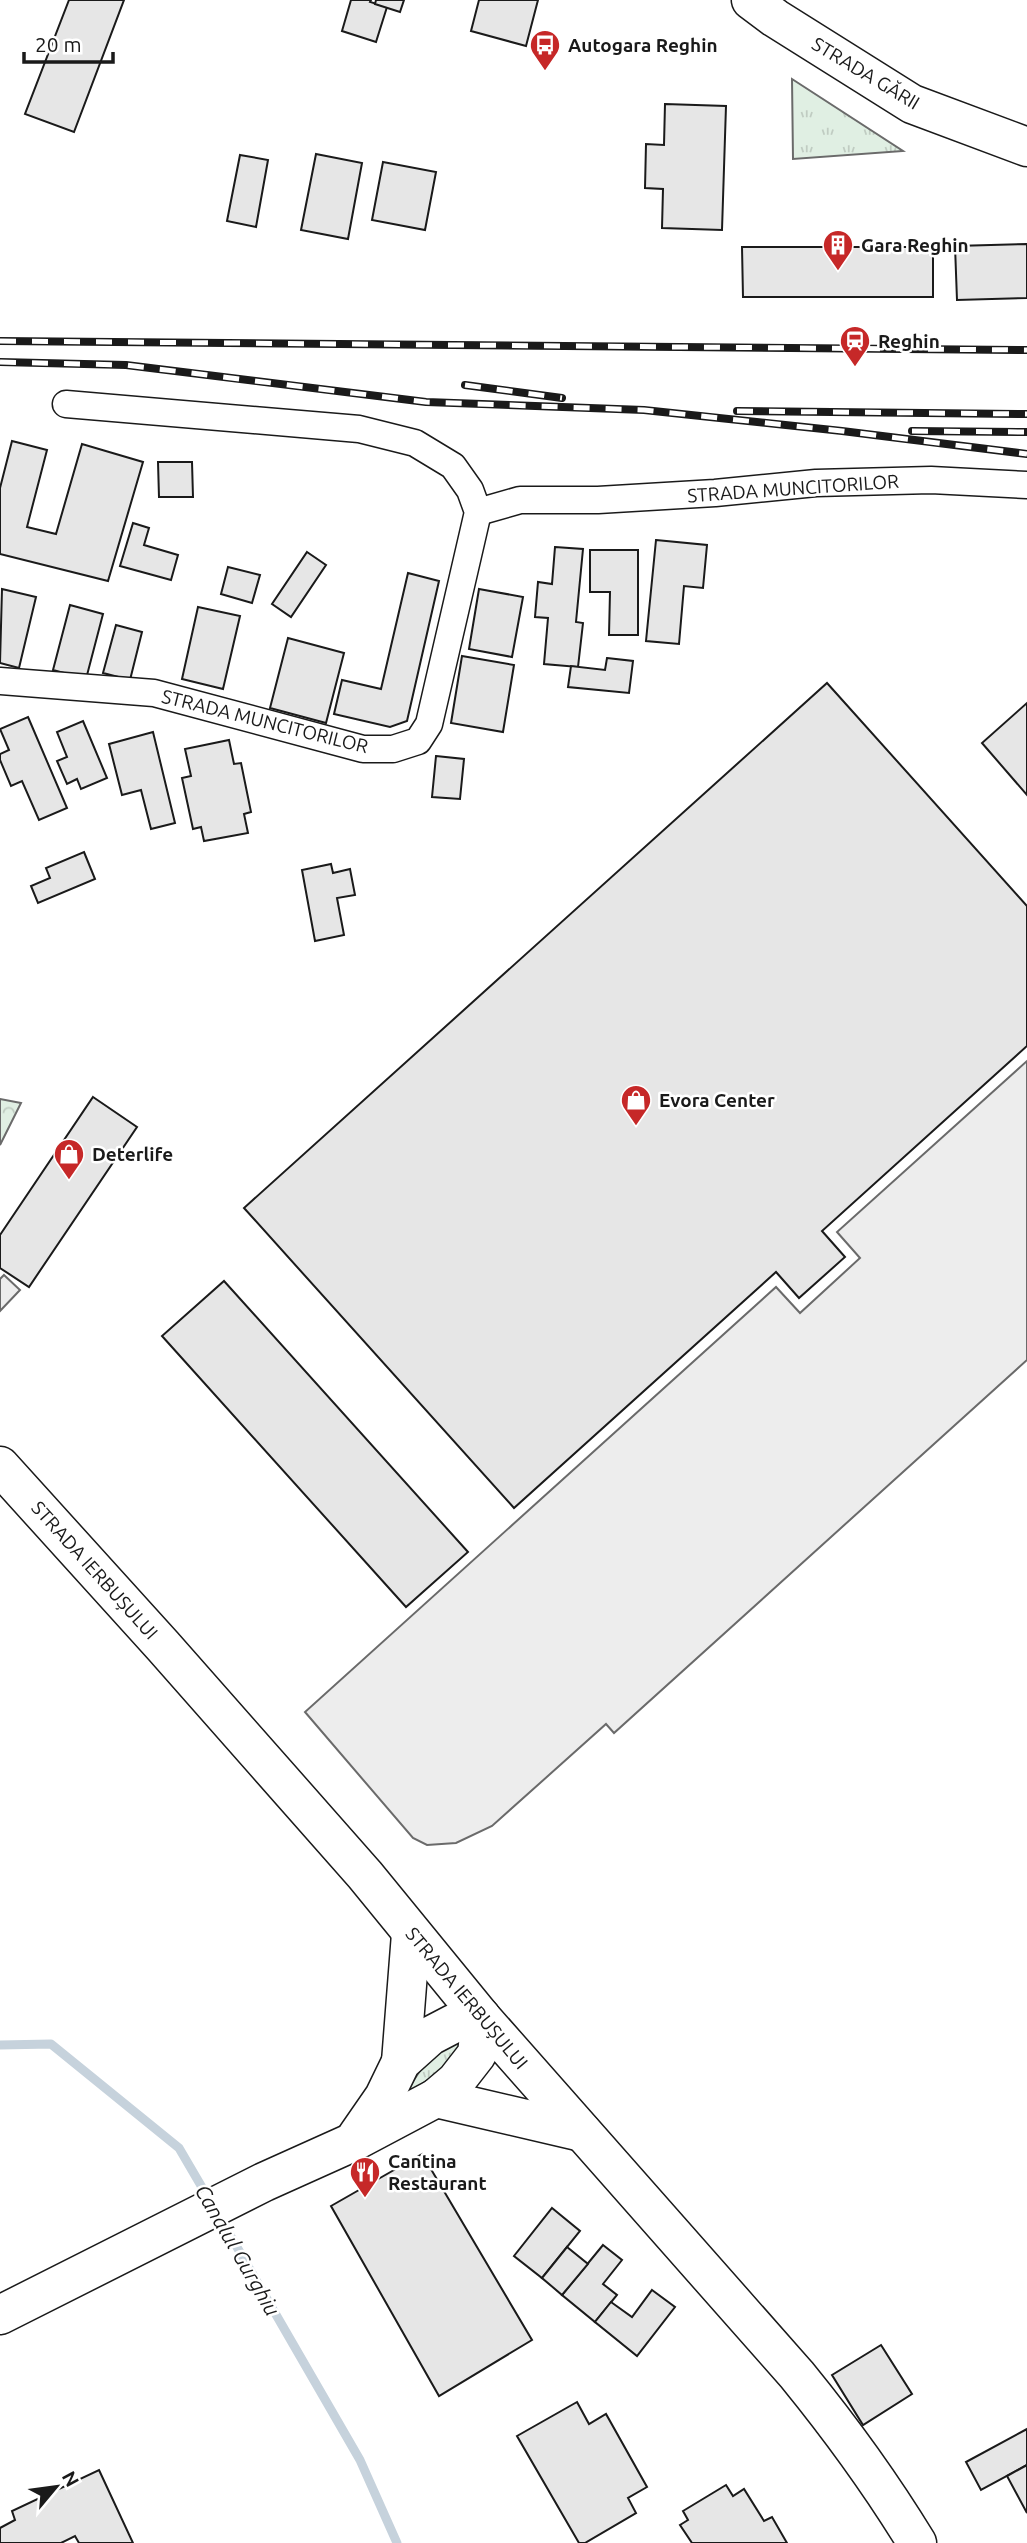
<svg xmlns="http://www.w3.org/2000/svg" width="1027" height="2543" font-family="Ubuntu,sans-serif">
<defs>
<pattern id="grass-tufts" width="24" height="20" patternUnits="userSpaceOnUse" patternTransform="scale(1.75)"><rect width="24" height="20" fill="#e0efe3"/><path d="M3 7l-1-3M5 7V3M7 7l1-3M15 17l-1-3M17 17v-4M19 17l1-3" fill="none" stroke="#c0ccc2"/></pattern>
<pattern id="forest-crowns" width="20" height="18" patternUnits="userSpaceOnUse" patternTransform="scale(1.75)"><rect width="20" height="18" fill="#e0efe3"/><path d="M2 6a3 3 0 1 1 6 0M12 15a3 3 0 1 1 6 0" fill="none" stroke="#c0ccc2"/></pattern>
</defs>
<rect width="100%" height="100%" fill="#fff"/>
<g fill="url(#grass-tufts)" stroke="#6a6a6a" stroke-width="2">
<path d="M 792,79 L 903,151 L 793,159 Z"/>
<path d="M 466,2036 L 438,2079 L 404,2095 L 433,2051 Z"/>
</g>
<path fill="url(#forest-crowns)" stroke="#6a6a6a" stroke-width="2" d="M 0,1099 L 21,1103 L 0,1145 Z"/>
<g fill="#ededed" stroke="#6a6a6a" stroke-width="2">
<path d="M 1027,1061 L 1027,1360 L 614,1733 L 606,1724 L 492,1826 L 456,1843 L 427,1845 L 413,1838 L 305,1712 L 776,1287 L 800,1313 L 860,1258 L 837,1232 Z"/>
<path d="M 4,1275 L 20,1290 L 0,1311 L 0,1279 Z"/>
</g>
<g fill="none" stroke-linecap="round" stroke-linejoin="round">
<g stroke="#c6d2dc" stroke-width="9">
<path d="M 0,2045 L 51,2044 L 179,2148 L 210,2201"/>
<path d="M 219,2216 L 360,2460 L 397,2543"/>
</g>
</g>
<g fill="#e6e6e6" stroke="#1a1a1a" stroke-width="2">
<path d="M 69,0 L 124,0 L 74,132 L 25,114 Z"/>
<path d="M 351,0 L 371,0 L 370,2 L 387,7 L 376,42 L 342,31 Z"/>
<path d="M 376,0 L 404,0 L 400,12 L 375,4 Z"/>
<path d="M 479,0 L 538,0 L 526,46 L 471,31 Z"/>
<path d="M 665,104 L 726,106 L 722,230 L 662,228 L 663,189 L 645,188 L 646,144 L 664,145 Z"/>
<path d="M 316,154 L 362,163 L 348,239 L 301,230 Z"/>
<path d="M 240,155 L 268,160 L 256,227 L 227,221 Z"/>
<path d="M 383,162 L 436,172 L 425,230 L 372,220 Z"/>
<path d="M 1027,244 L 1027,298 L 957,300 L 955,246 Z"/>
<path d="M 742,247 L 933,247 L 933,297 L 743,297 Z"/>
<path d="M 12,441 L 47,450 L 27,527 L 56,534 L 82,444 L 143,462 L 108,581 L 0,554 L 0,488 Z"/>
<path d="M 158,462 L 192,462 L 193,497 L 159,497 Z"/>
<path d="M 133,523 L 149,528 L 144,545 L 178,555 L 171,580 L 120,566 Z"/>
<path d="M 656,540 L 707,545 L 703,588 L 684,586 L 679,644 L 646,641 Z"/>
<path d="M 555,547 L 583,549 L 576,622 L 583,623 L 578,667 L 544,664 L 548,618 L 535,617 L 538,582 L 552,584 Z"/>
<path d="M 590,550 L 638,550 L 638,635 L 609,635 L 610,592 L 590,592 Z"/>
<path d="M 307,552 L 326,565 L 291,617 L 272,604 Z"/>
<path d="M 228,567 L 260,575 L 252,603 L 221,594 Z"/>
<path d="M 408,573 L 439,581 L 407,721 L 390,727 L 334,714 L 342,680 L 381,689 Z"/>
<path d="M 2,589 L 36,597 L 19,668 L 0,663 Z"/>
<path d="M 479,589 L 523,597 L 512,657 L 469,649 Z"/>
<path d="M 70,605 L 103,614 L 86,679 L 53,670 Z"/>
<path d="M 198,607 L 240,616 L 223,689 L 182,679 Z"/>
<path d="M 116,625 L 142,632 L 130,680 L 103,673 Z"/>
<path d="M 288,638 L 344,653 L 326,723 L 270,708 Z"/>
<path d="M 462,656 L 514,665 L 503,732 L 451,723 Z"/>
<path d="M 607,658 L 633,661 L 629,693 L 568,687 L 571,666 L 605,670 Z"/>
<path d="M 827,683 L 1027,906 L 1027,1046 L 822,1231 L 845,1257 L 799,1298 L 776,1272 L 514,1508 L 244,1208 Z"/>
<path d="M 1027,703 L 1027,795 L 982,743 Z"/>
<path d="M 28,717 L 67,808 L 39,820 L 22,781 L 11,786 L 0,760 L 0,754 L 9,750 L 0,729 Z"/>
<path d="M 83,721 L 107,778 L 81,789 L 77,779 L 67,784 L 57,761 L 67,757 L 57,732 Z"/>
<path d="M 153,732 L 175,823 L 151,829 L 141,790 L 122,795 L 109,744 Z"/>
<path d="M 229,740 L 234,764 L 241,763 L 251,812 L 244,814 L 248,833 L 204,841 L 201,827 L 193,829 L 182,778 L 191,776 L 185,749 Z"/>
<path d="M 436,756 L 464,759 L 460,799 L 432,797 Z"/>
<path d="M 84,852 L 95,879 L 38,903 L 31,886 L 50,878 L 46,868 Z"/>
<path d="M 331,864 L 333,873 L 350,869 L 355,895 L 337,898 L 344,935 L 315,941 L 302,870 Z"/>
<path d="M 93,1097 L 137,1127 L 29,1287 L 0,1268 L 0,1235 Z"/>
<path d="M 224,1281 L 468,1552 L 406,1607 L 162,1336 Z"/>
<path d="M 422,2154 L 532,2340 L 439,2396 L 331,2206 Z"/>
<path d="M 552,2208 L 580,2231 L 542,2278 L 514,2256 Z"/>
<path d="M 603,2245 L 622,2260 L 603,2284 L 617,2295 L 595,2322 L 562,2295 Z"/>
<path d="M 567,2247 L 588,2264 L 562,2295 L 542,2278 Z"/>
<path d="M 652,2290 L 675,2307 L 637,2356 L 595,2322 L 611,2302 L 632,2317 Z"/>
<path d="M 881,2345 L 912,2394 L 863,2425 L 832,2375 Z"/>
<path d="M 577,2402 L 589,2424 L 606,2414 L 647,2487 L 628,2498 L 636,2513 L 585,2543 L 579,2543 L 517,2436 Z"/>
<path d="M 1027,2429 L 1027,2465 L 981,2490 L 966,2462 Z"/>
<path d="M 1027,2465 L 1027,2513 L 1007,2476 Z"/>
<path d="M 99,2470 L 133,2543 L 79,2543 L 75,2536 L 61,2543 L 0,2543 L 0,2528 L 15,2520 L 12,2511 Z"/>
<path d="M 726,2485 L 733,2496 L 744,2489 L 764,2521 L 772,2517 L 787,2543 L 692,2543 L 680,2525 L 688,2520 L 683,2511 Z"/>
</g>
<g fill="none" stroke-linecap="round" stroke-linejoin="round">
<g stroke="#1a1a1a" stroke-width="29">
<g id="street">
<path d="M 478,512 L 520,500 L 598,500 L 715,493 L 816,483 L 931,480 L 1027,485"/>
<path d="M 0,681 L 154,693 L 363,749 L 393,749 L 418,741 L 429,724 L 478,512 L 470,490 L 453,466 L 415,443 L 359,429 L 66,404"/>
</g>
</g>
<g stroke="#1a1a1a" stroke-width="41">
<g id="secondary">
<path d="M 751,0 L 775,18 L 912,104 L 1027,147"/>
<path d="M 0,1466 L 163,1646 L 365,1875 L 481,2017 L 797,2375 C 841,2429 881,2484 917,2543"/>
<path d="M 401,2062 L 411,1934"/>
<path d="M 436,2098 L 582,2132"/>
<path d="M 357,2136 L 384,2097 L 401,2062 L 430,2036 L 453,2024 L 481,2017"/>
<path d="M 0,2315 L 264,2182 L 353,2142 L 436,2098 L 456,2081 L 477,2054 L 481,2017"/>
</g>
</g>
<use href="#street" stroke="#fff" stroke-width="26"/>
<use href="#secondary" stroke="#fff" stroke-width="38"/>
<g stroke="#1a1a1a" stroke-width="8">
<g id="rail">
<path d="M 0,341 L 1027,350"/>
<path d="M 0,362 L 126,365 L 426,402 L 644,410 L 842,431 L 1027,454"/>
<path d="M 465,385 L 562,398"/>
<path d="M 737,411 L 1027,414"/>
<path d="M 912,431 L 1027,432"/>
</g>
</g>
<use href="#rail" stroke="#fff" stroke-width="5" stroke-dasharray="16" stroke-linecap="butt"/>
</g>
<defs>
<g id="bus-pin" transform="scale(1.575)"><path d="M0 17L-7.5 6A9.5 9.5 0 1 1 7.5 6Z" fill="#c62828" stroke="#fff"/><path d="M-5-6H5V4H4V6H2V4H-2V6H-4V4H-5ZM-3.5-4V0h7V-4ZM-3.5 1.2v1.5H-2V1.2ZM2 1.2v1.5H3.5V1.2Z" fill="#fff"/></g>
<g id="building-pin" transform="scale(1.575)"><path d="M0 17L-7.5 6A9.5 9.5 0 1 1 7.5 6Z" fill="#c62828" stroke="#fff"/><path d="M-4-6H4V6H1V3H-1V6H-4ZM-2.5-4.3h1.7v1.8h-1.7ZM.8-4.3h1.7v1.8H.8ZM-2.5-1h1.7V.8h-1.7ZM.8-1h1.7V.8H.8Z" fill="#fff"/></g>
<g id="station-pin" transform="scale(1.575)"><path d="M0 17L-7.5 6A9.5 9.5 0 1 1 7.5 6Z" fill="#c62828" stroke="#fff"/><path d="M-3-6H3Q5-6 5-4V2Q5 4 3 4L4.5 6H3L1.5 4h-3L-3 6H-4.5L-3 4Q-5 4-5 2V-4Q-5-6-3-6ZM-3.5-4v3h7v-3ZM-3.5 1v1.5H-2V1ZM2 1v1.5H3.5V1Z" fill="#fff"/></g>
<g id="shop-pin" transform="scale(1.575)"><path d="M0 17L-7.5 6A9.5 9.5 0 1 1 7.5 6Z" fill="#c62828" stroke="#fff"/><path d="M-5-2.5h2.3a2.7 3.5 0 0 1 5.4 0H5L5.5 6h-11ZM-1.5-2.5h3a1.5 2.3 0 0 0-3 0Z" fill="#fff"/></g>
<g id="restaurant-pin" transform="scale(1.575)"><path d="M0 17L-7.5 6A9.5 9.5 0 1 1 7.5 6Z" fill="#c62828" stroke="#fff"/><path d="M-5-6h1v4h1v-4h1v4h1v-4h1v5L-1.5 .5V6h-2V.5L-5-1ZM5-6V6H3V1.5H1.5Q1.5-4 5-6Z" fill="#fff"/></g>
</defs>
<g fill-rule="evenodd">
<use href="#bus-pin" x="545" y="45"/>
<use href="#building-pin" x="838" y="245"/>
<use href="#station-pin" x="855" y="341"/>
<use href="#shop-pin" x="636" y="1100"/>
<use href="#shop-pin" x="69" y="1154"/>
<use href="#restaurant-pin" x="365" y="2172"/>
</g>
<g text-anchor="middle" dominant-baseline="central" stroke-width="5" stroke-linejoin="round" paint-order="stroke">
<g font-size="19" font-weight="bold" fill="#1a1a1a" stroke="#fff" text-anchor="start">
<text x="568" y="45">Autogara Reghin</text>
<text x="861" y="245">Gara Reghin</text>
<text x="878" y="341">Reghin</text>
<text x="659" y="1100">Evora Center</text>
<text x="92" y="1154">Deterlife</text>
<text x="388" y="2161">Cantina<tspan x="388" dy="22">Restaurant</tspan></text>
</g>
<g font-size="19" fill="#1a1a1a" stroke="#fff">
<text transform="translate(866 73) rotate(31)">STRADA GĂRII</text>
<text transform="translate(793 488) rotate(-4)">STRADA MUNCITORILOR</text>
<text transform="translate(265 721) rotate(14)">STRADA MUNCITORILOR</text>
<text transform="translate(95 1570) rotate(48)">STRADA IERBUȘULUI</text>
<text transform="translate(467 1998) rotate(50)">STRADA IERBUȘULUI</text>
</g>
<g font-size="21" font-style="italic" fill="#1a1a1a" stroke="#fff">
<text transform="translate(238 2250) rotate(60)">Canalul Gurghiu</text>
</g>
</g>
<g transform="translate(56 2487) rotate(61)" stroke="#ffffff" stroke-width="5" paint-order="stroke">
<path d="M0-5L12 26L0 18L-12 26Z" fill="#1a1a1a"/>
<text y="-10" font-size="19" font-weight="bold" text-anchor="middle" fill="#1a1a1a">N</text>
</g>
<path d="M24 52v10h89v-10" fill="none" stroke="#1a1a1a" stroke-width="3.5"/>
<text x="35" y="52" font-size="21" fill="#1a1a1a" stroke="#ffffff" stroke-width="5" paint-order="stroke">20 m</text>
</svg>
